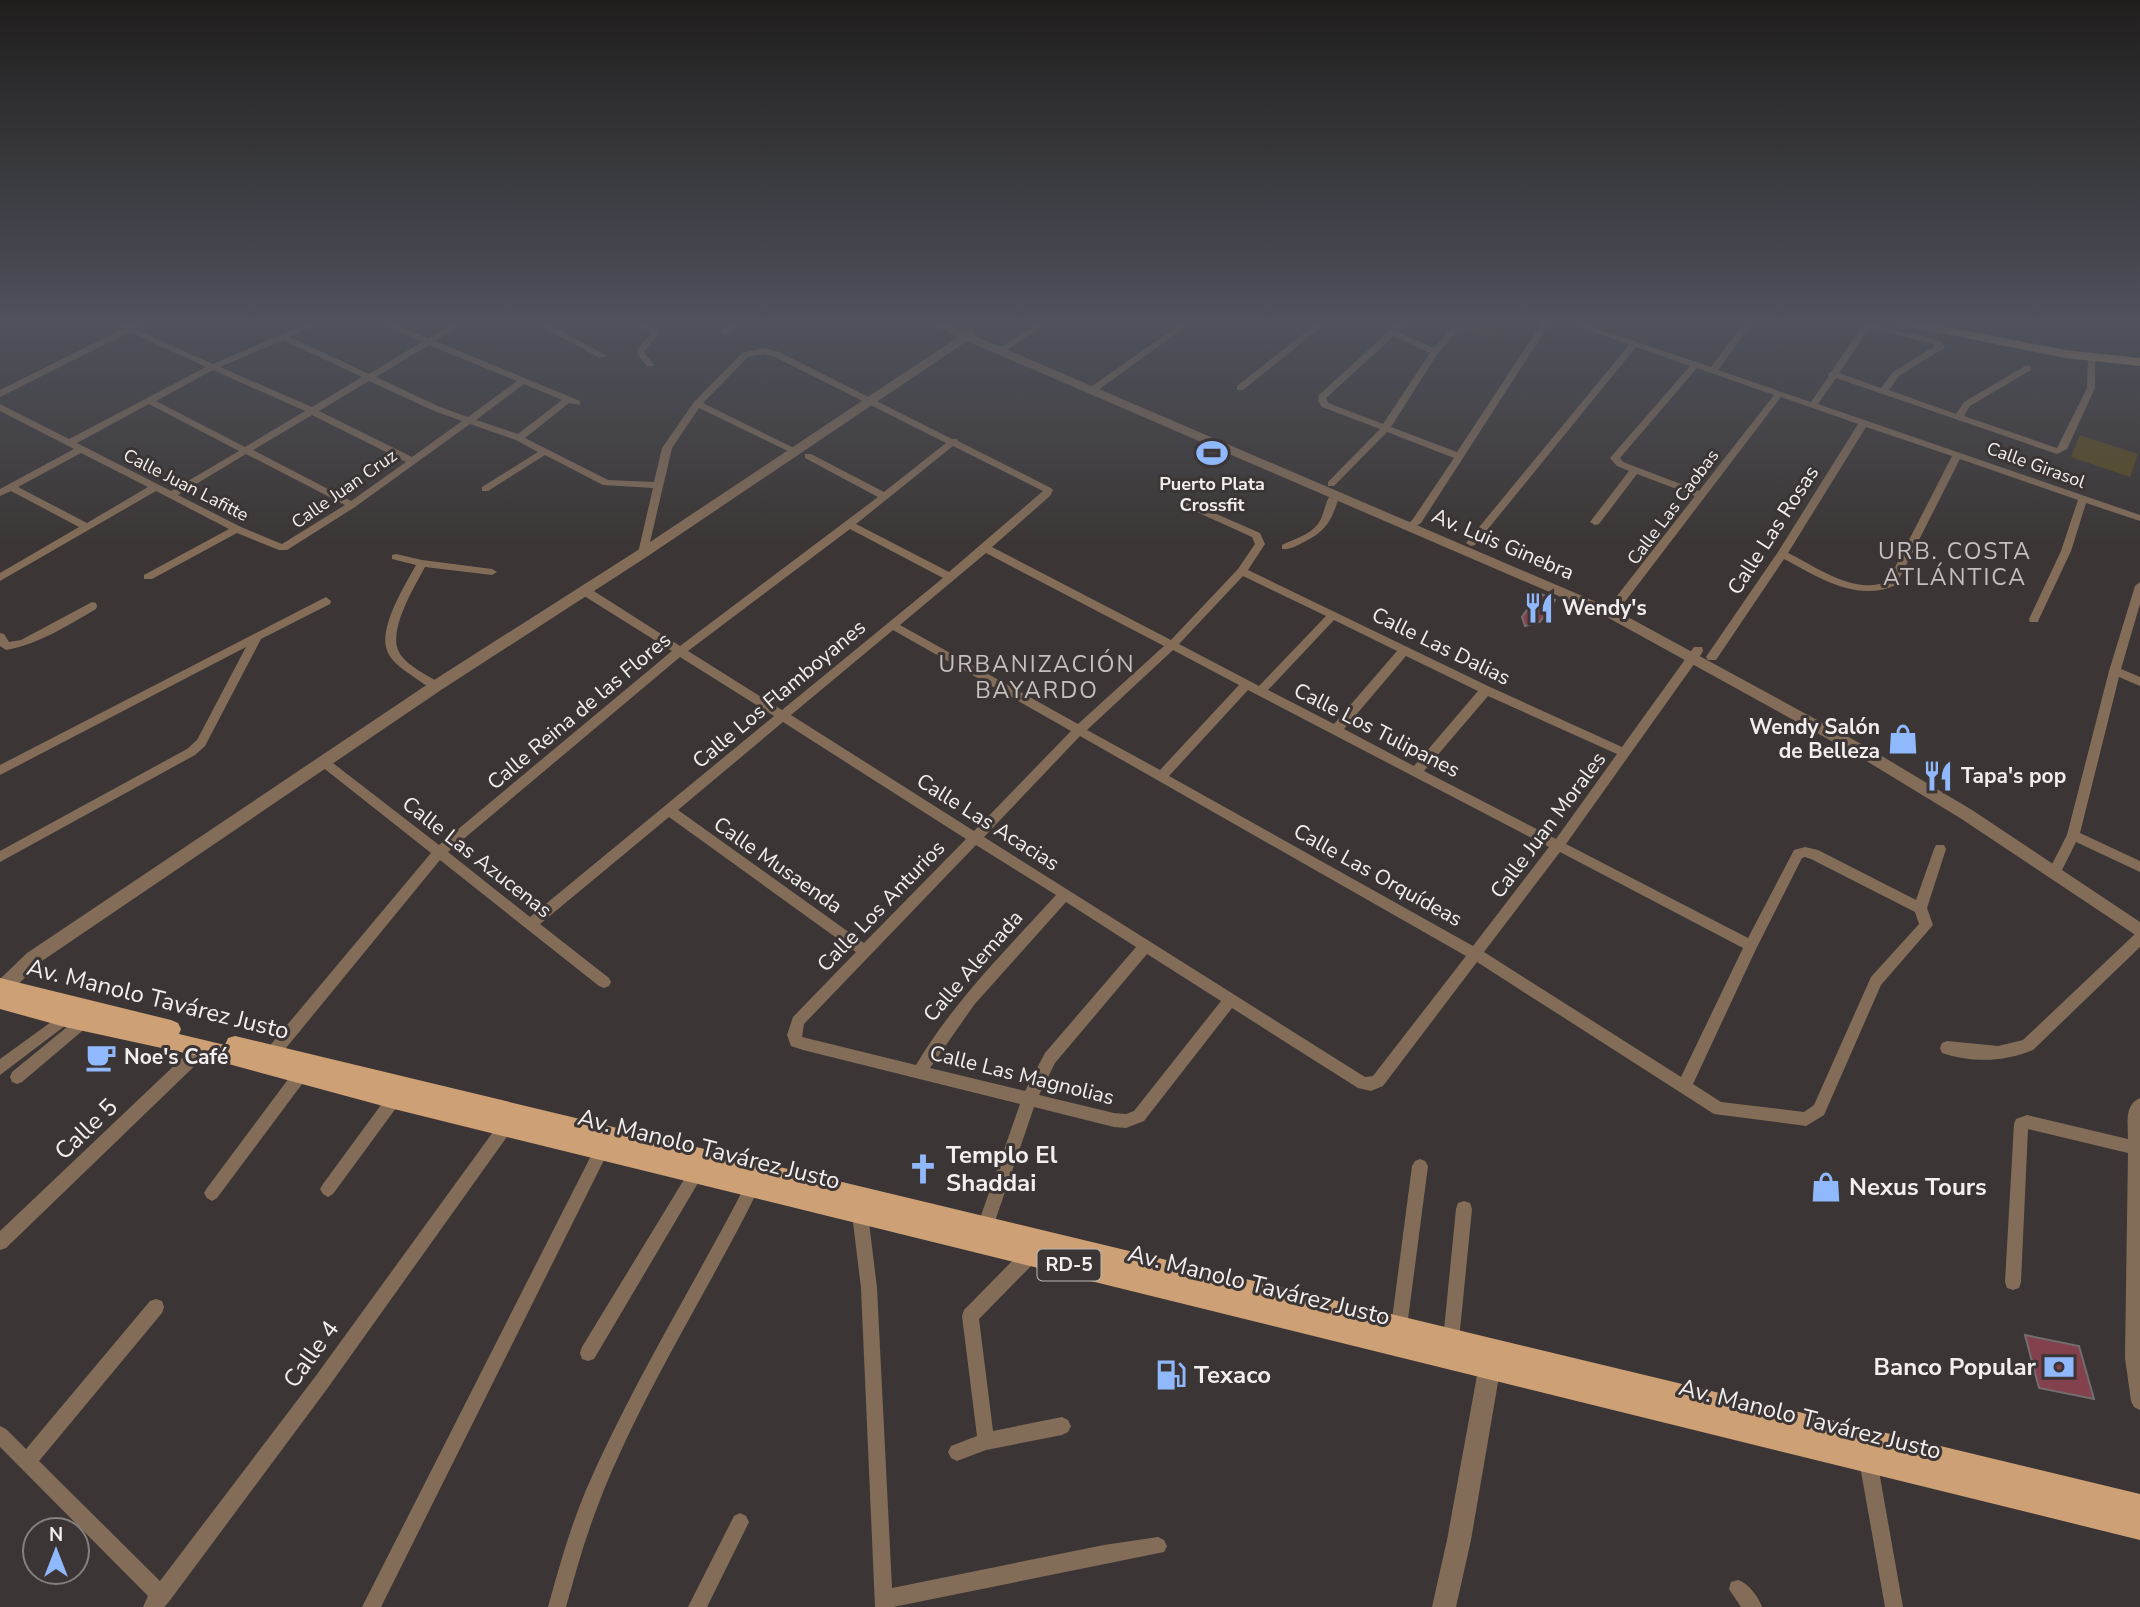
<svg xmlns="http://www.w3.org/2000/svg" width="2140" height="1607" font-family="'Nunito Sans',sans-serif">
<rect width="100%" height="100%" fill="#3b3635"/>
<g fill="#5a4b1f">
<path d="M 1444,320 L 1506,320 L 1492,340 Z"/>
<path d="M 2080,435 L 2138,454 L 2130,477 L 2071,457 Z"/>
</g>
<g fill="#83404d" stroke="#736e6e" stroke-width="2">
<path d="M 1539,593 L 1555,600 L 1540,622 L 1525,626 L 1522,617 Z"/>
<path d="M 2025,1335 L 2079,1346 L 2094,1399 L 2039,1388 Z"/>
</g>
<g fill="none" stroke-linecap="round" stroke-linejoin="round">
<g fill="#846d58" fill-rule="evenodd">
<path d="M 104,320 L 114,320 L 213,364 L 315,320 L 326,320 L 290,337 L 369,374 L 422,342 L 372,320 L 383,320 L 428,338 L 459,320 L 469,320 L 435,341 L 580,401 L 580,405 L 569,403 L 525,438 L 608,480 L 654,482 L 662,448 L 694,402 L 742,353 L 764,348 L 779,352 L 952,439 L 957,439 L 958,441 L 1051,488 L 1053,490 L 1050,496 L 992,547 L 1171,640 L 1238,569 L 1255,544 L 1252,537 L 1179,504 L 1177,502 L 1182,499 L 1260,533 L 1265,544 L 1248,570 L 1490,687 L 1622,747 L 1694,647 L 1702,647 L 1703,650 L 1702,653 L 1566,844 L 1748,938 L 1794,850 L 1805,847 L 1818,850 L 1916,900 L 1934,849 L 1936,845 L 1944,845 L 1946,849 L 1927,908 L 1933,925 L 1881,985 L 1824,1115 L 1806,1126 L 1714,1114 L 1477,962 L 1383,1086 L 1371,1091 L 1358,1088 L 1232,1008 L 1144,1121 L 1126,1128 L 1114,1127 L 1034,1107 L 993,1227 L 991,1233 L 985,1235 L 979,1233 L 977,1227 L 1020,1104 L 803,1050 L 791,1046 L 787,1035 L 793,1017 L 856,952 L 669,817 L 540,924 L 609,978 L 611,982 L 609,986 L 604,988 L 599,986 L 440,860 L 277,1059 L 272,1061 L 267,1059 L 265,1054 L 267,1049 L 431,853 L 321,766 L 319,763 L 321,760 L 329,760 L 439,845 L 672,651 L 581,594 L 580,591 L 581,588 L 589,588 L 680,646 L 878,497 L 805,458 L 805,454 L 811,454 L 884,492 L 946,443 L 773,356 L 764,354 L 748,357 L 703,403 L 798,450 L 796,452 L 790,452 L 699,408 L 672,448 L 647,555 L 643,556 L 638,553 L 653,488 L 603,485 L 545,455 L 488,491 L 482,491 L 482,487 L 538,452 L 516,440 L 470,424 L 355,507 L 287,550 L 279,550 L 237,533 L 152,579 L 144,579 L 144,575 L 229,529 L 156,491 L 0,581 L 0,573 L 79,527 L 11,491 L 0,496 L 0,489 L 74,449 L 0,411 L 0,404 L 69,439 L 206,367 ZM 283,340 L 362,377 L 312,407 L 220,367 ZM 429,345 L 517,381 L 468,417 L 440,407 L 376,377 ZM 213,370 L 305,411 L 245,447 L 156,401 ZM 369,381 L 434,411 L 462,421 L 412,457 L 319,411 ZM 524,384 L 562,400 L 518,434 L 476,420 ZM 149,404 L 239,451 L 171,491 L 77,443 ZM 312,415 L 406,462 L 351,501 L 253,450 ZM 953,446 L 1043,491 L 949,572 L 856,524 ZM 81,453 L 148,487 L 87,523 L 18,487 ZM 246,454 L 345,505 L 282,544 L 241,527 L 178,495 ZM 850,529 L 943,578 L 782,710 L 688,651 ZM 986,553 L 1164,646 L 1078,724 L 900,625 ZM 1243,576 L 1326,616 L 1259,686 L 1179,644 ZM 1334,620 L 1397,651 L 1334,724 L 1268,690 ZM 893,630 L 1071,731 L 974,831 L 791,715 ZM 1173,650 L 1239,685 L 1160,770 L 1087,730 ZM 1406,656 L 1478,691 L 1414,766 L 1344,729 ZM 680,657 L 774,716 L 530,917 L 448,852 ZM 1248,690 L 1549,847 L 1473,946 L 1169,776 ZM 1488,696 L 1617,754 L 1556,839 L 1424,771 ZM 783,722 L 966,839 L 864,943 L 678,810 ZM 1080,736 L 1466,956 L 1373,1076 L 1365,1077 L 984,837 ZM 976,845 L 1056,895 C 1006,950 954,1001 916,1065 L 802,1037 L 804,1024 ZM 1560,852 L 1743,948 L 1681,1077 L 1484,952 ZM 1805,857 L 1811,859 L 1915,912 L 1919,924 L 1871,977 L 1814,1105 L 1804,1112 L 1721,1102 L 1693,1084 L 1756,949 L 1802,858 ZM 1066,902 L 1136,947 L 1045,1053 L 1025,1091 L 930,1068 L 974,1005 ZM 1147,954 L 1221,1001 L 1134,1111 L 1126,1114 L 1114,1113 L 1039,1095 L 1055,1063 Z"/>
<path d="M 552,320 L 561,320 L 554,327 L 607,356 L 600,358 L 546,329 L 546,325 Z"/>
<path d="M 626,320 L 637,320 L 661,331 L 645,350 L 645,354 L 654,364 L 653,366 L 647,366 L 637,354 L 637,350 L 652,332 Z"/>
<path d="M 730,320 L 738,320 L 738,325 L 728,334 L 722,334 L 722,330 L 730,324 Z"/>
<path d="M 1043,320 L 1052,320 L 1002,353 L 995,351 Z"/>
<path d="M 1186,320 L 1195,320 L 1094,393 L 1088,393 L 1088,389 Z"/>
<path d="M 1321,320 L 1330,320 L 1243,390 L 1237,390 L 1237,386 Z"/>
<path d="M 1401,320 L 1410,320 L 1398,332 L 1434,348 L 1453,326 L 1460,328 L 1438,353 L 1391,427 L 1457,452 L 1544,320 L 1552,320 L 1421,523 L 1410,530 L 1405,527 L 1413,519 L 1454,458 L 1387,432 L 1334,486 L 1328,486 L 1328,482 L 1380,429 L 1322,407 L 1318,401 L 1319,395 ZM 1394,336 L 1430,353 L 1383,424 L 1328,403 L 1326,398 Z"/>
<path d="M 1561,320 L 1572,320 L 1711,367 L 1746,320 L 1754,320 L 1718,370 L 1811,402 L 1829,376 L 1828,374 L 1831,372 L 1864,323 L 1939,340 L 1945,346 L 1944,348 L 1899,376 L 1889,390 L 1956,414 L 1964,402 L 2025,366 L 2031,366 L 2031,370 L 1970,406 L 1964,416 L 2057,448 L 2087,388 L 2088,358 L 2095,356 L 2095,388 L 2067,449 L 2057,454 L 1836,378 L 1818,404 L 2140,515 L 2140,521 L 2086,503 L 2071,551 L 2039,619 L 2038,622 L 2030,622 L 2029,619 L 2061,551 L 2078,500 L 1960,459 L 1896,585 C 1857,603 1818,577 1784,559 L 1716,660 L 1708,660 L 1706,657 L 1708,654 L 1778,552 L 1858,424 L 1781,397 L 1614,616 L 1606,616 L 1605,613 L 1606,610 L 1695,496 L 1637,474 L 1599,524 L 1595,525 L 1590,522 L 1629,471 L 1617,466 L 1610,458 L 1690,366 L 1636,347 L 1475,545 L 1471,546 L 1466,543 L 1629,345 ZM 1869,328 L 1933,344 L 1935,346 L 1893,372 L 1881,388 L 1839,373 ZM 1697,368 L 1774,395 L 1699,491 L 1623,462 L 1620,458 ZM 1866,427 L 1952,456 L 1888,581 C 1855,596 1817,567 1788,553 Z"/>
<path d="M 1335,491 L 1340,494 C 1332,519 1328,530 1304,542 C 1296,546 1290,550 1282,549 L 1282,545 C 1294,539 1309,535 1317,525 C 1326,515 1324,497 1335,491 Z"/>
<path d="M 396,554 L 422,560 L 492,569 L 497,572 L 492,575 L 425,567 C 415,586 386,632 400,654 C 409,667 427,675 440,683 L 442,686 L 440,689 C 430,690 420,681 411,675 C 401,668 389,660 386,647 C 381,623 405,585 416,565 L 392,559 L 392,555 Z"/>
<path d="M 2140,582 L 2140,604 L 2121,669 L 2140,677 L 2140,686 L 2119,677 L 2080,833 L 2140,861 L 2140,872 L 2076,842 L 2059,876 L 2054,877 L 2049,876 L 2048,872 L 2067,835 L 2109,671 L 2135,586 Z"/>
<path d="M 326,597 L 331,601 L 330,604 L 261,639 L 205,746 L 195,755 L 0,862 L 0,851 L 187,749 L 197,740 L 246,647 L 0,775 L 0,765 Z"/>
<path d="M 92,602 L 96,603 L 97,606 L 96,609 C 67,626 39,644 6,650 L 0,646 L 0,633 L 4,634 L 9,642 L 21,640 Z"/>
<path d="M 2140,932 L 2140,947 L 2033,1050 C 2005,1062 1971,1063 1942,1053 L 1940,1048 L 1942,1043 L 1947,1041 L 1998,1046 L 2023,1040 L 2135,934 Z"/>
<path d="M 65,1012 L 70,1014 L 72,1018 L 70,1022 L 0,1075 L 0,1059 Z"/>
<path d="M 83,1016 L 88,1018 L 90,1022 L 88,1026 L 22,1082 L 17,1084 L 12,1082 L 10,1077 L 12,1072 L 78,1018 Z"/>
<path d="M 203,1041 L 208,1043 L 210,1048 L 208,1053 L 6,1248 L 0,1250 L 0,1231 L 198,1043 Z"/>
<path d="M 300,1068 L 305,1070 L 307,1075 L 305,1080 L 217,1198 L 212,1201 L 207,1198 L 204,1193 L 207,1188 L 295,1070 Z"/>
<path d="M 394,1092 L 399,1094 L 401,1099 L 399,1104 L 333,1194 L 328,1197 L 323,1194 L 320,1189 L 323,1184 L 389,1094 Z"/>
<path d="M 2140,1098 L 2140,1410 L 2134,1407 L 2131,1401 L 2125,1358 L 2128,1153 L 2028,1129 L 2021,1282 L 2019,1288 L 2013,1290 L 2007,1288 L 2005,1282 L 2014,1124 L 2016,1119 L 2027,1115 L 2128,1139 C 2128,1123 2124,1105 2140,1098 Z"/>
<path d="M 506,1119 L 511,1121 L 513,1126 L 511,1131 L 327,1389 L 168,1603 L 164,1607 L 143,1607 L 148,1596 L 0,1447 L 0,1426 L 6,1429 L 26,1449 L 150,1301 L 156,1299 L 162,1301 L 164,1307 L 162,1313 L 39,1461 L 160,1581 L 315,1377 L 501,1121 Z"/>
<path d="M 602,1142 L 607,1144 L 610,1149 L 607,1154 L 381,1607 L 362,1607 L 597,1144 Z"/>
<path d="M 1420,1159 L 1425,1161 L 1428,1166 L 1407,1327 L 1405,1333 L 1399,1335 L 1393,1333 L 1391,1327 L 1412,1166 L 1415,1161 Z"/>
<path d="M 696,1166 L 701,1168 L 704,1173 L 701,1178 L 594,1359 L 588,1361 L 582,1359 L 580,1353 L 582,1347 L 691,1168 Z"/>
<path d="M 752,1179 L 757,1182 L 760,1187 L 757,1192 C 706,1295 642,1393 600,1500 C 586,1535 576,1571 566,1607 L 548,1607 C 559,1567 570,1528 586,1490 C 632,1384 694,1285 747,1182 Z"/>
<path d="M 1464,1201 L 1470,1203 L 1472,1209 L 1459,1340 L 1457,1346 L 1451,1348 L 1445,1346 L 1443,1340 L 1456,1209 L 1458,1203 Z"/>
<path d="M 860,1206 L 866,1208 L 868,1214 L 877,1288 L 892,1588 L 1104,1545 L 1158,1537 L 1164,1540 L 1167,1546 L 1164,1552 L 893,1607 L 875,1607 L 861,1288 L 852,1214 L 854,1208 Z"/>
<path d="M 1030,1247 L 1036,1249 L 1038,1255 L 1036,1261 L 979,1319 L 993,1431 L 1062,1417 L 1068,1420 L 1071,1426 L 1068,1432 L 1062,1435 L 986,1450 L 957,1461 L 951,1458 L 948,1452 L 951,1446 L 977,1436 L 962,1316 L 964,1310 L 1024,1249 Z"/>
<path d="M 1868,1451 L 1874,1454 L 1877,1460 L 1903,1607 L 1885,1607 L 1859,1460 L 1862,1454 Z"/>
<path d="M 740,1513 L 746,1516 L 749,1522 L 707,1607 L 688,1607 L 734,1516 Z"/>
<path d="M 1738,1580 C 1749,1584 1758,1596 1762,1607 L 1741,1607 L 1729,1589 L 1731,1582 Z"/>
</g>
<g fill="#846d58" fill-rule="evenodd">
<path d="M 141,320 L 154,320 L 0,397 L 0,390 Z"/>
<path d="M 922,320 C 941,320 957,331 975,332 L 975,336 L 1615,610 L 1865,746 L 1972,810 L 2140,922 L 2140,938 L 1960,818 L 1855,754 L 1605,616 L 967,341 L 648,556 L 441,690 L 39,963 L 6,997 L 0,999 L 0,979 L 27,953 L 431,682 L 638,550 L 958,337 Z"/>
<path d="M 1491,1348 L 1499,1351 L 1502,1359 L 1471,1540 L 1456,1607 L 1432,1607 L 1447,1540 L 1480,1359 L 1483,1351 Z"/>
</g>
<path fill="#ae8a69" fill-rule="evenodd" d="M 1890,320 L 1913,320 L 2065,350 L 2140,358 L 2140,366 L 2065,358 L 1896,324 Z"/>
<path fill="#cea075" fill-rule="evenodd" d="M 0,978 L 171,1020 L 178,1023 L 181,1029 L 179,1034 L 225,1045 L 228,1038 L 235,1036 L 2140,1494 L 2140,1540 L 394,1109 L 203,1057 L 65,1027 L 0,1009 Z"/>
</g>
<linearGradient id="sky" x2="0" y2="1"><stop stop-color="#201e1d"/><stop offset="0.59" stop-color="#4f525c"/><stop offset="1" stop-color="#4f525c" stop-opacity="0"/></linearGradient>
<rect width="2140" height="545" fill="url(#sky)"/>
<defs>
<g id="stadium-bare" transform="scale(2.415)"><path d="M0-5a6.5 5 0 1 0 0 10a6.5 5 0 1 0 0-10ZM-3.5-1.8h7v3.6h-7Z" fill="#90b8fd" stroke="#3b3635" stroke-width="2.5" paint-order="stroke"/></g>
<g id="restaurant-bare" transform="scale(2.415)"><path d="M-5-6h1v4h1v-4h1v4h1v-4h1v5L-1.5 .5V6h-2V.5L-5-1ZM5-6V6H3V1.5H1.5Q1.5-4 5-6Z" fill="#90b8fd" stroke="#3b3635" stroke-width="2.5" paint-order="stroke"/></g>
<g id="shop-bare" transform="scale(2.415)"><path d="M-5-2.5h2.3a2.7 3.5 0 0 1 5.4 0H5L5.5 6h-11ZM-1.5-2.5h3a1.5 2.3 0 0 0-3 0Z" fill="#90b8fd" stroke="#3b3635" stroke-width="2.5" paint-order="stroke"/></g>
<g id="cafe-bare" transform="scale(2.415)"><path d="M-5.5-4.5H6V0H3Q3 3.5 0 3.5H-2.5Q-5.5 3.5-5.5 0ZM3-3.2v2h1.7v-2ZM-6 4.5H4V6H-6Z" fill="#90b8fd" stroke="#3b3635" stroke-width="2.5" paint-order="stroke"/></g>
<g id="church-bare" transform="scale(2.415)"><path d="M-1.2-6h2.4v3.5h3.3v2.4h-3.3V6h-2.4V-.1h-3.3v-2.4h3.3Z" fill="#90b8fd" stroke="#3b3635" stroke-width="2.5" paint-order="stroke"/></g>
<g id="bank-bare" transform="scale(2.415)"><path d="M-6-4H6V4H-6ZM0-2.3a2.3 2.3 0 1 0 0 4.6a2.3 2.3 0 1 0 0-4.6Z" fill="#90b8fd" stroke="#3b3635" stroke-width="2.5" paint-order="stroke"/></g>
<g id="fuel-bare" transform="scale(2.415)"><path d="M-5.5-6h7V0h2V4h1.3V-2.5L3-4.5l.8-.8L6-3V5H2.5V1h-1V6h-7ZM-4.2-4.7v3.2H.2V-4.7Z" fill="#90b8fd" stroke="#3b3635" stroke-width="2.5" paint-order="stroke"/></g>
</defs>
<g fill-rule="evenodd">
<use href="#stadium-bare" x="1212" y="453"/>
<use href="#restaurant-bare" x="1539" y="608"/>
<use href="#shop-bare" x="1903" y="739"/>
<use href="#restaurant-bare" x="1938" y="776"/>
<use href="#cafe-bare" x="101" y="1057"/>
<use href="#church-bare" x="923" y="1169"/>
<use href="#shop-bare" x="1826" y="1187"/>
<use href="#bank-bare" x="2059" y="1367"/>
<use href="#fuel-bare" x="1171" y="1375"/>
</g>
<g text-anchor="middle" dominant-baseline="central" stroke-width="6" stroke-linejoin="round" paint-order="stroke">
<g font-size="18" fill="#f2efee" stroke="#3b3635">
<text transform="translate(2036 465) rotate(20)">Calle Girasol</text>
<text transform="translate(186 485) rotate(27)">Calle Juan Lafitte</text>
<text transform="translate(344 489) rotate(-35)">Calle Juan Cruz</text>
<text transform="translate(1673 507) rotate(-53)">Calle Las Caobas</text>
</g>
<g font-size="18" font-weight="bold" fill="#f2efee" stroke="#3b3635">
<text x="1212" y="484">Puerto Plata<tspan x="1212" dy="21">Crossfit</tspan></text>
</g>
<rect fill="#3b3635" stroke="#bbb8b6" stroke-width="2" x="1037.5" y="1249.5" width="63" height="31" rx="5"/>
<g font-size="19" font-weight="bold" fill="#f2efee">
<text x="1069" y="1265">RD-5</text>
</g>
<g font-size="21" fill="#f2efee" stroke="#3b3635">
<text transform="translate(1773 530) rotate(-57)">Calle Las Rosas</text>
<text transform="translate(1503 544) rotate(23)">Av. Luis Ginebra</text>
<text transform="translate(1441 646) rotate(26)">Calle Las Dalias</text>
<text transform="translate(779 694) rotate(-40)">Calle Los Flamboyanes</text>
<text transform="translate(579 711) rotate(-40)">Calle Reina de las Flores</text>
<text transform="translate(1377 730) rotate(27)">Calle Los Tulipanes</text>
<text transform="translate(988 822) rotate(32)">Calle Las Acacias</text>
<text transform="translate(1548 825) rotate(-53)">Calle Juan Morales</text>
<text transform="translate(477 857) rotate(38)">Calle Las Azucenas</text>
<text transform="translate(778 865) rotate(35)">Calle Musaenda</text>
<text transform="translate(1378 875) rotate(29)">Calle Las Orquídeas</text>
<text transform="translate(881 906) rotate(-46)">Calle Los Anturios</text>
<text transform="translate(973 966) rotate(-49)">Calle Alemada</text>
<text transform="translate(1022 1075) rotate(14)">Calle Las Magnolias</text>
</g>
<g font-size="21" font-weight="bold" fill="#f2efee" stroke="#3b3635" text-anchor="start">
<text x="1562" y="608">Wendy's</text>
<text x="1880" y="727" text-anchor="end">Wendy Salón<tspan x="1880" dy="24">de Belleza</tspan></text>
<text x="1961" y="776">Tapa's pop</text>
<text x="124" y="1057">Noe's Café</text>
</g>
<g font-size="23" letter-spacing="2" fill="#c5c0be" stroke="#3b3635">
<text x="1955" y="551">URB. COSTA<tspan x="1955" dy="26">ATLÁNTICA</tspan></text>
<text x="1037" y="664">URBANIZACIÓN<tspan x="1037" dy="26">BAYARDO</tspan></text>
</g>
<g font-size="24" fill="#f2efee" stroke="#3b3635">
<text transform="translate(158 999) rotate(14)">Av. Manolo Tavárez Justo</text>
<text transform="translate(86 1129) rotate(-44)">Calle 5</text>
<text transform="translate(709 1149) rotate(14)">Av. Manolo Tavárez Justo</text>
<text transform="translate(1259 1285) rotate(14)">Av. Manolo Tavárez Justo</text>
<text transform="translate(311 1354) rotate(-54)">Calle 4</text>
<text transform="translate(1810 1419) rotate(14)">Av. Manolo Tavárez Justo</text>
</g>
<g font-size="24" font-weight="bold" fill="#f2efee" stroke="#3b3635" text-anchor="start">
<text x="946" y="1155">Templo El<tspan x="946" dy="28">Shaddai</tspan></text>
<text x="1849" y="1187">Nexus Tours</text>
<text x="2036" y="1367" text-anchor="end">Banco Popular</text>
<text x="1194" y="1375">Texaco</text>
</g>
</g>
<g transform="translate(56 1551)"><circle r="33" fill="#3b3635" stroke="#84807f" stroke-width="2"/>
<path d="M0-5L12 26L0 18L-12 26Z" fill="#90b8fd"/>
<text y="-10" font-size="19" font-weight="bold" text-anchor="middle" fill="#f2efee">N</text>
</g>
</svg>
